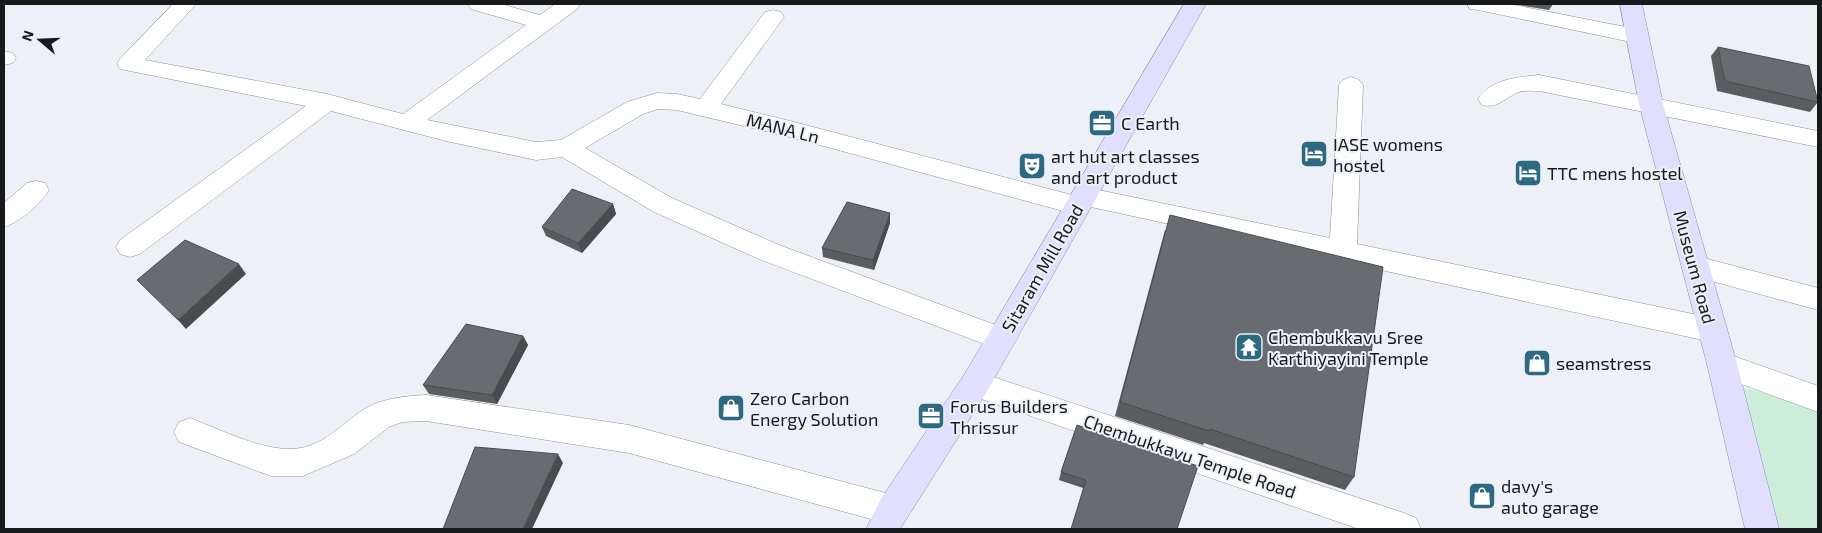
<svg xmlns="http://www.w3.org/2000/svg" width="1822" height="533" font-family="'Exo 2',sans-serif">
<rect width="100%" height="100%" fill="#edf1f7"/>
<path fill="#cbedda" d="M 1727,384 L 1818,406 L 1818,529 L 1762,529 Z"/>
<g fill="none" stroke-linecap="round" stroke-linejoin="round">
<g stroke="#8c8f94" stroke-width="1">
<g id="minor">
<path d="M 173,4 L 196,4 L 145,60 L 327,94 L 403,114 L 526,25 L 471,9 L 468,4 L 501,4 L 540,15 L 555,4 L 580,4 L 577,9 L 427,120 L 536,142 L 561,140 L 627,102 L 657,93 L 677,94 L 700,99 L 765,12 L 773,10 L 781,12 L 784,17 L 721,104 L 794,122 L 1072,195 L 1075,189 L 1084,187 L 1330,238 L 1339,85 L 1343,80 L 1351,77 L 1359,80 L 1363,85 L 1357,244 L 1712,318 L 1722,322 L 1726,330 L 1722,338 L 1712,342 L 1091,207 L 1087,213 L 1078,215 L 794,138 L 677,110 L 658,109 L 643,114 L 585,148 L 672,198 L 779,245 L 1012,331 L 1017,339 L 1012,347 L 1002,351 L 992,347 L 759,259 L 654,212 L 562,157 L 536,160 L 446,141 L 331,111 L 140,254 L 130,257 L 120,254 L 116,247 L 120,240 L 306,106 L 120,69 L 117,64 L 120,59 Z"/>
<path d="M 1467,4 L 1509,4 L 1636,29 L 1644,31 L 1647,36 L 1644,41 L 1636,43 L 1478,10 L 1470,9 Z"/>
<path d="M 4,51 L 13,53 L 16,58 L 13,63 L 4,65 Z"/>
<path d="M 1539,75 L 1818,131 L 1818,147 L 1539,91 C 1533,91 1525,90 1519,92 C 1504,98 1498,109 1482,105 L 1478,99 C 1491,79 1518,77 1539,75 Z"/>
<path d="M 36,181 L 45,183 L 49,190 C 41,204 20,222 4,227 L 4,203 L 27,183 Z"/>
<path d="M 1696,256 L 1818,288 L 1818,310 L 1686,274 L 1682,267 L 1686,260 Z"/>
<path d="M 1722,352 L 1818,386 L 1818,412 L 1711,373 L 1707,364 L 1711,355 Z"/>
<path d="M 975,371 L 1404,513 L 1416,518 L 1421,529 L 1359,529 L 964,393 L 960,384 L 964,375 Z"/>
<path d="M 426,395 L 629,425 L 893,495 L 905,499 L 910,510 L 905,521 L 893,525 L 629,453 L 426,421 L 402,422 L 389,427 L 354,454 L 303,476 L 271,476 L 179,442 L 174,432 L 179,422 L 190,418 C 222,430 267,454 301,448 C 327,443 345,421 366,408 C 384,398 406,396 426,395 Z"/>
</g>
</g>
<g stroke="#8d8cad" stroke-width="1">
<g id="major">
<path d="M 1184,4 L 1206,4 L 986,393 L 900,529 L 866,529 L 881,499 L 964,375 Z"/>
<path d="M 1620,4 L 1642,4 L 1663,104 L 1737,364 L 1779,529 L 1745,529 L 1707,364 L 1639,104 Z"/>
</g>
</g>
<use href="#minor" fill="#fff" fill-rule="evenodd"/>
<use href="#major" fill="#e1dffd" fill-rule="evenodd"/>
</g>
<g fill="#595d60">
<path d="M 1512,4 L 1553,4 L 1549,10 Z"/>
<path d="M 1718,47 L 1818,102 L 1810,112 L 1717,91 L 1711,56 Z"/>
<path d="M 613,204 L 616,214 L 582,253 L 546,236 L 542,227 Z"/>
<path d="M 890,213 L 890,223 L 874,270 L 823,257 L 822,248 Z"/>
<path d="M 1165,230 L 1354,477 L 1345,490 L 1204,443 L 1203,445 L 1115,416 Z"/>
<path d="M 523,336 L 528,345 L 497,404 L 429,394 L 423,385 Z"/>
<path d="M 1077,425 L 1177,529 L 1083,488 L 1059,480 L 1061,472 Z"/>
</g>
<g fill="#494c4e">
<path d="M 613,204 L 616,214 L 582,253 L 578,243 Z"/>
<path d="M 890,213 L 890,223 L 874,270 L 873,260 Z"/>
<path d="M 239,264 L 246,274 L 186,329 L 178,320 Z"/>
<path d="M 523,336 L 528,345 L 497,404 L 492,395 Z"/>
<path d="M 558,454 L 563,463 L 532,529 L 523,529 Z"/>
</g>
<g fill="#686c70" stroke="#494c4e">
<path d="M 1718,47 L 1809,66 L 1818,102 L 1725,81 Z"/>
<path d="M 572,189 L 613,204 L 578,243 L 542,227 Z"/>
<path d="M 847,202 L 890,213 L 873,260 L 822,248 Z"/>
<path d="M 1170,215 L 1383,267 L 1354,477 L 1210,429 L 1209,431 L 1120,402 Z"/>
<path d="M 185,240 L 239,264 L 178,320 L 137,280 Z"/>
<path d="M 466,324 L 523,336 L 492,395 L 423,385 Z"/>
<path d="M 1077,425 L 1198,466 L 1177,529 L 1071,529 L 1086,480 L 1061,472 Z"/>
<path d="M 475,447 L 558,454 L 523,529 L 443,529 Z"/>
</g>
<defs>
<g id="office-square" transform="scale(1.4375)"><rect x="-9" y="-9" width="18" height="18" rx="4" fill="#2d6980" stroke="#edf1f7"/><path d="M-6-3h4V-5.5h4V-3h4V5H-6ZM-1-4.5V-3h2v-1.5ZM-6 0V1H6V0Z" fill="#fff"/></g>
<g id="hotel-square" transform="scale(1.4375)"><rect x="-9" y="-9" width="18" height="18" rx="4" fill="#2d6980" stroke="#edf1f7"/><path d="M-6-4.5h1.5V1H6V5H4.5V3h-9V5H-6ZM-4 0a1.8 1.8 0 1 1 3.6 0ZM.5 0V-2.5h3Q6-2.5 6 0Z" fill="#fff"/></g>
<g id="theatre-square" transform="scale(1.4375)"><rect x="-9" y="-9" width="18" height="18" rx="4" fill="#2d6980" stroke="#edf1f7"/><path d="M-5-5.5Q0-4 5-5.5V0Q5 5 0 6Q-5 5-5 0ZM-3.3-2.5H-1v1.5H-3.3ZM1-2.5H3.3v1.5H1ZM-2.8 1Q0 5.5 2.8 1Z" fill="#fff"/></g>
<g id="temple-square" transform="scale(1.4375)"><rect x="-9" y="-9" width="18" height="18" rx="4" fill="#2d6980" stroke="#edf1f7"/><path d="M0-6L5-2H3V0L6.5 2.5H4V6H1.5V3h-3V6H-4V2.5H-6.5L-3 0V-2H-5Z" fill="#fff"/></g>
<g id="shop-square" transform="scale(1.4375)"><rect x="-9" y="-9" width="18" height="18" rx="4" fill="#2d6980" stroke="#edf1f7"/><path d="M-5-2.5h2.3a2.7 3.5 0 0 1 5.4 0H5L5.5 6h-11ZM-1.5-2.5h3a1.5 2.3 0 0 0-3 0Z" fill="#fff"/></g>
</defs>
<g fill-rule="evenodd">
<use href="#office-square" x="1102" y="123"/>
<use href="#hotel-square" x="1314" y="154"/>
<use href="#theatre-square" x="1032" y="166"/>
<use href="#hotel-square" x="1528" y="173"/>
<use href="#temple-square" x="1249" y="347"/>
<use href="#shop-square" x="1537" y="363"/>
<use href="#shop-square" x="731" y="408"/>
<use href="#office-square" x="931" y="416"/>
<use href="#shop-square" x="1482" y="496"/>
</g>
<g text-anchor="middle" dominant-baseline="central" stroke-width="4" stroke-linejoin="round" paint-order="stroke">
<g font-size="18" fill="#17191b" stroke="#edf1f7" text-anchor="start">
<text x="1121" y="123">C Earth</text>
<text x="1333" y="144">IASE womens<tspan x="1333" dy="21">hostel</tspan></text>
<text x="1051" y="156">art hut art classes<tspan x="1051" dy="21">and art product</tspan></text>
<text x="1547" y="173">TTC mens hostel</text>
<text x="1268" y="337">Chembukkavu Sree<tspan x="1268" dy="21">Karthiyayini Temple</tspan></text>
<text x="1556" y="363">seamstress</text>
<text x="750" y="398">Zero Carbon<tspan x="750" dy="21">Energy Solution</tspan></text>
<text x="950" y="406">Forus Builders<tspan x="950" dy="21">Thrissur</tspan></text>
<text x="1501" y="486">davy's<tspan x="1501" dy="21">auto garage</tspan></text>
</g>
<g font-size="18" fill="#17191b" stroke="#edf1f7">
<text transform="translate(783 128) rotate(14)">MANA Ln</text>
<text transform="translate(1695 267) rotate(75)">Museum Road</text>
<text transform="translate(1042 268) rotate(-60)">Sitaram Mill Road</text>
<text transform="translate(1190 456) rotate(19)">Chembukkavu Temple Road</text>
</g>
</g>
<rect width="1822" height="533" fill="none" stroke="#17191b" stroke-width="10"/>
<g transform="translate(40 40) rotate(289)" stroke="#edf1f7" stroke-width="4" paint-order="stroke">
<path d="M0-4L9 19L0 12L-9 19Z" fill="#17191b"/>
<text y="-8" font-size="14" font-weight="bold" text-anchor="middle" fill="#17191b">N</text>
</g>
</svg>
